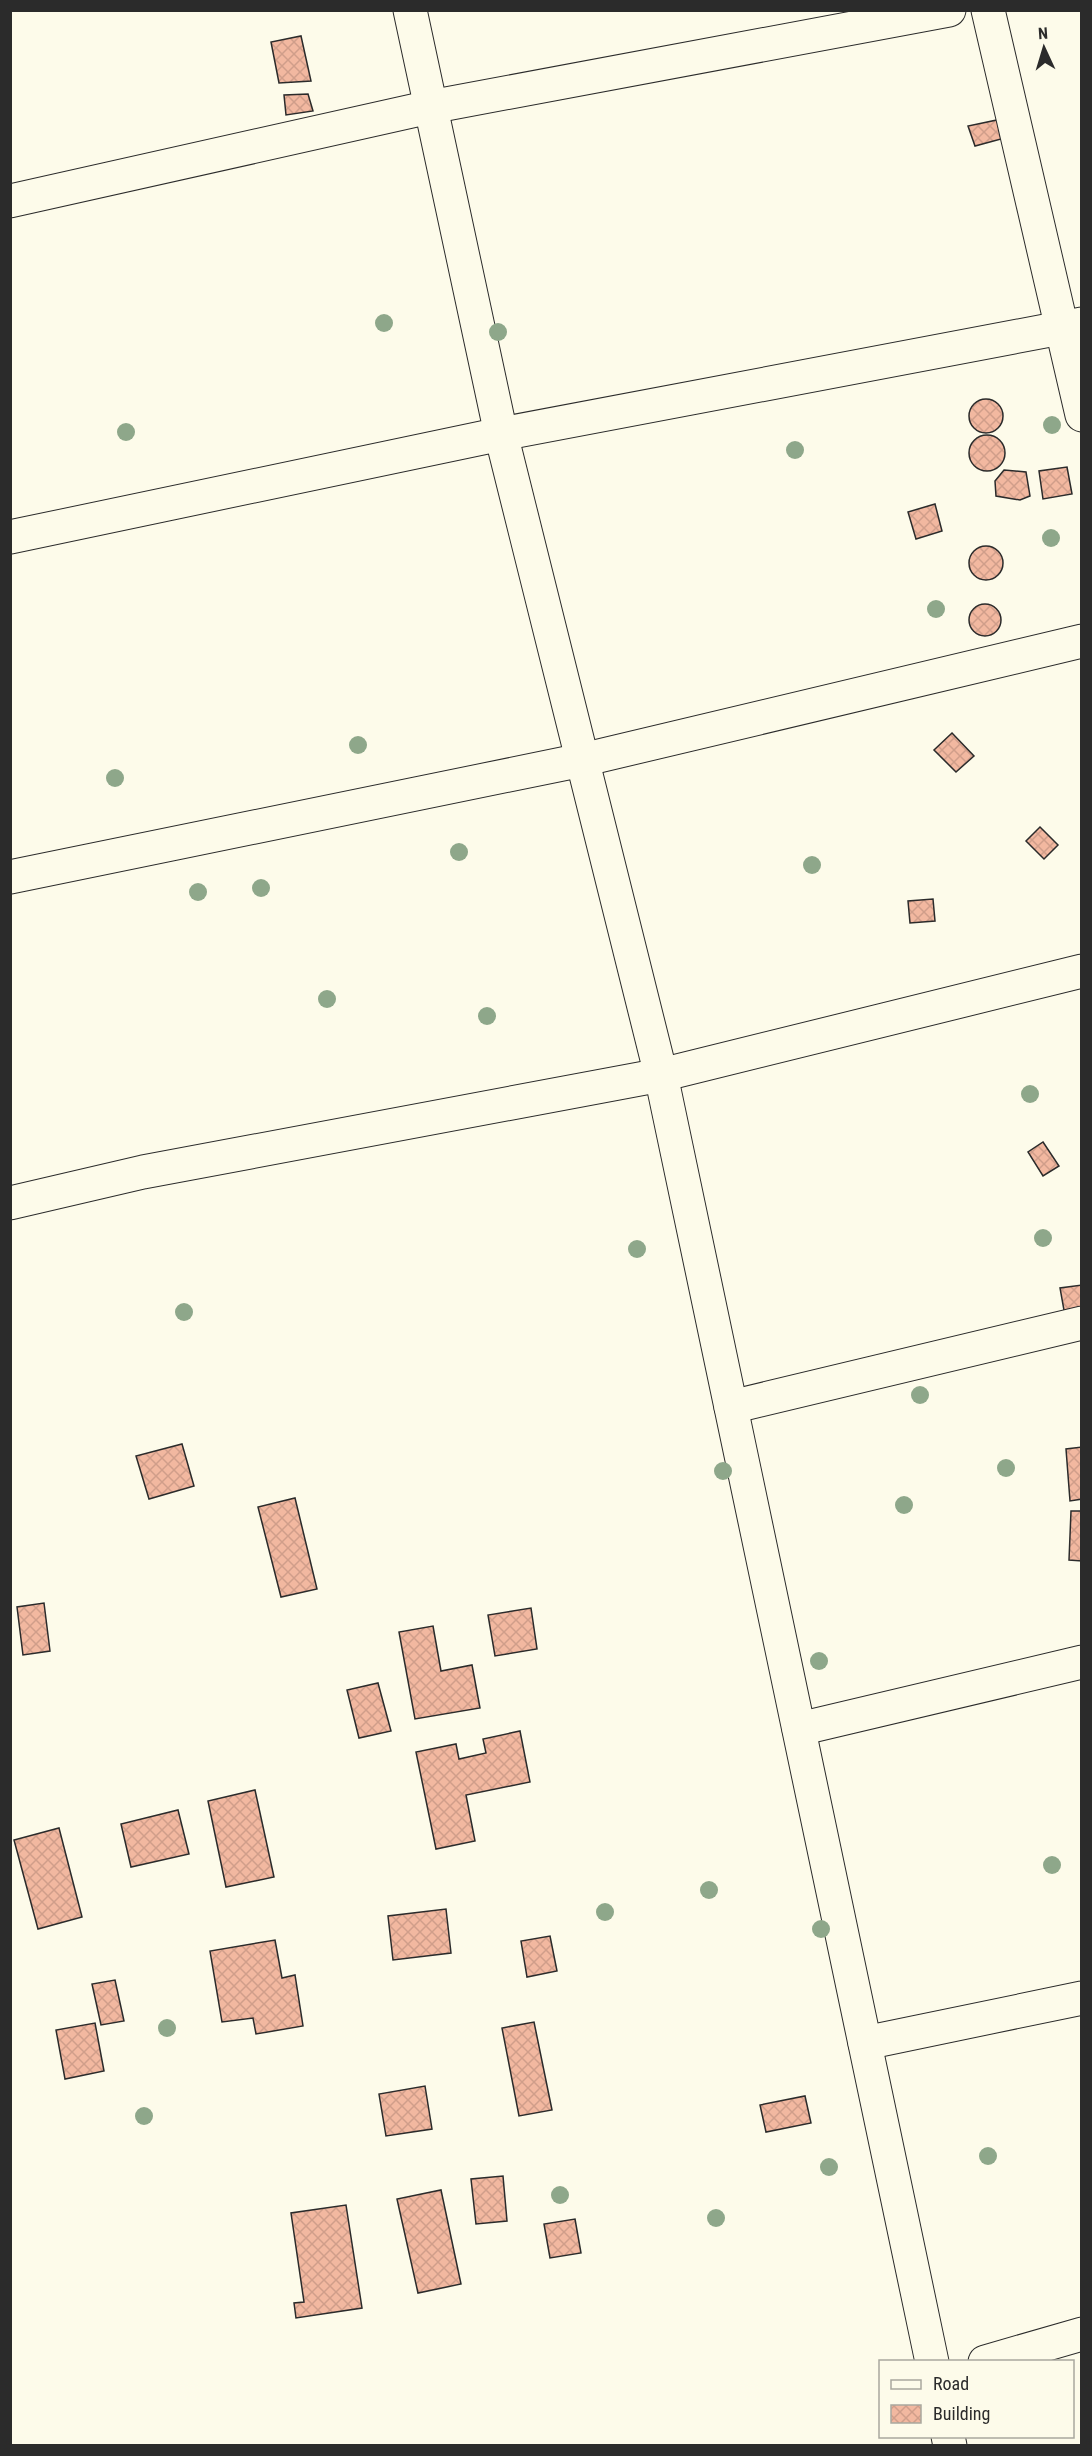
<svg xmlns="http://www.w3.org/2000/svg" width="1092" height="2456" font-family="'Roboto Condensed',sans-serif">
<defs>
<pattern id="building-cross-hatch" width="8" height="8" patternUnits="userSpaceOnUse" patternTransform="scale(1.5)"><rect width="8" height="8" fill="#f2b8a0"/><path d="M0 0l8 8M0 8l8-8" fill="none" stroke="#d09e8a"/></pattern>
</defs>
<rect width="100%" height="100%" fill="#fdfbea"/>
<g fill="url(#building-cross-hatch)" stroke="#2b2b2b" stroke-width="1.5">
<path d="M 301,36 L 311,81 L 279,83 L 271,42 Z"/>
<path d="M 308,94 L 313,111 L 286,115 L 284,95 Z"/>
<path d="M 997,120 L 1001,139 L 975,146 L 968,126 Z"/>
<circle cx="986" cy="416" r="17"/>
<circle cx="987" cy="453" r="18"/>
<path d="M 1067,467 L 1072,494 L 1043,499 L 1039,471 Z"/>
<path d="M 1004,470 L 1026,472 L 1030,496 L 1020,500 L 996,496 L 995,481 Z"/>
<path d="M 935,504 L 942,531 L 916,539 L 908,512 Z"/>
<circle cx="986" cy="563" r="17"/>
<circle cx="985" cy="620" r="16"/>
<path d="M 952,733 L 974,756 L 956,772 L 934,750 Z"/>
<path d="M 1040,827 L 1058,845 L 1044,859 L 1026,841 Z"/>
<path d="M 933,899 L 935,921 L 910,923 L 908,901 Z"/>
<path d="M 1043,1142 L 1059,1166 L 1043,1176 L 1028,1152 Z"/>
<path d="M 1082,1285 L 1082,1313 L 1065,1316 L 1060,1288 Z"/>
<path d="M 182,1444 L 194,1486 L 149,1499 L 136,1456 Z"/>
<path d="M 1082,1447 L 1082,1499 L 1070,1501 L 1066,1449 Z"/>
<path d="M 295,1498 L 317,1589 L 281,1597 L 258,1507 Z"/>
<path d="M 1071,1511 L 1082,1511 L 1082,1561 L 1069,1560 Z"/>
<path d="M 44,1603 L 50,1651 L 23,1655 L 17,1607 Z"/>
<path d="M 531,1608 L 537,1649 L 495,1656 L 488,1615 Z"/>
<path d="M 433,1626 L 441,1671 L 472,1665 L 480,1708 L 415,1719 L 399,1632 Z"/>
<path d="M 378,1683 L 391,1731 L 359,1738 L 347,1690 Z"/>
<path d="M 520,1731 L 530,1782 L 466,1795 L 475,1841 L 436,1849 L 416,1752 L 456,1744 L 459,1759 L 486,1753 L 483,1739 Z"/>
<path d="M 255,1790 L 274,1877 L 226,1887 L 208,1801 Z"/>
<path d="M 178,1810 L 189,1854 L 131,1867 L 121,1824 Z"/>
<path d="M 59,1828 L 82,1917 L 38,1929 L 14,1840 Z"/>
<path d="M 446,1909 L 451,1953 L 393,1960 L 388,1916 Z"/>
<path d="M 550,1936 L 557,1971 L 527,1977 L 521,1941 Z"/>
<path d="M 275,1940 L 282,1978 L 295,1975 L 303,2026 L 256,2034 L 253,2018 L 222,2022 L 210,1951 Z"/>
<path d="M 115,1980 L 124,2021 L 101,2025 L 92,1984 Z"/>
<path d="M 534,2022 L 552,2110 L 519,2116 L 502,2028 Z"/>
<path d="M 95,2023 L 104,2071 L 65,2079 L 56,2030 Z"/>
<path d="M 425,2086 L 432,2129 L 386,2136 L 379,2094 Z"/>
<path d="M 805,2096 L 811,2123 L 766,2132 L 760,2105 Z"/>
<path d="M 503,2176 L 507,2221 L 476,2224 L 471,2179 Z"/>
<path d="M 441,2190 L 461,2284 L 418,2293 L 397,2199 Z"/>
<path d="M 346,2205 L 362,2308 L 296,2318 L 294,2303 L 304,2302 L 291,2213 Z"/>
<path d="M 575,2219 L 581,2253 L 550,2258 L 544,2224 Z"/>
</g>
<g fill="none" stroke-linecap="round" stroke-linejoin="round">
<g stroke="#2b2b2b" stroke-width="35">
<g id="street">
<path d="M 410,10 L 501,434 L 661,1075 L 932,2362"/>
<path d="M 988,10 L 1082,415"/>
<path d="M 10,201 L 430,107 L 949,10"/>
<path d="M 10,537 L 501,434 L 1082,324"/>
<path d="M 10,877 L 582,760 L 1082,641"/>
<path d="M 10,1203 L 143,1172 L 661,1075 L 1082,971"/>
<path d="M 731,1407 L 1082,1323"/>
<path d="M 799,1729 L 1082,1662"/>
<path d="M 865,2043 L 1082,1998"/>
<path d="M 985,2362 L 1082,2334"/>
<path d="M 948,2436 L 950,2446"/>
</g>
</g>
<use href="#street" stroke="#fdfbea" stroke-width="33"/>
</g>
<g fill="#8ea78a">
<circle cx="384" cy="323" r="9"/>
<circle cx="498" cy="332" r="9"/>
<circle cx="1052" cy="425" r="9"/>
<circle cx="126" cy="432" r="9"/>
<circle cx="795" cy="450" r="9"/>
<circle cx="1051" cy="538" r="9"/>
<circle cx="936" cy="609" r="9"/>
<circle cx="358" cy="745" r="9"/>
<circle cx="115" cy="778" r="9"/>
<circle cx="459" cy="852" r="9"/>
<circle cx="812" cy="865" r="9"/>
<circle cx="261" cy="888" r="9"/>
<circle cx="198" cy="892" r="9"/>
<circle cx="327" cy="999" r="9"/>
<circle cx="487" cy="1016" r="9"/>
<circle cx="1030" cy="1094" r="9"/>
<circle cx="1043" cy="1238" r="9"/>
<circle cx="637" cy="1249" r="9"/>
<circle cx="184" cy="1312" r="9"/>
<circle cx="920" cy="1395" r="9"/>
<circle cx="1006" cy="1468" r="9"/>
<circle cx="723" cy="1471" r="9"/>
<circle cx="904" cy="1505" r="9"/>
<circle cx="819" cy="1661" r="9"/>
<circle cx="1052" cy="1865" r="9"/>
<circle cx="709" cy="1890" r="9"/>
<circle cx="605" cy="1912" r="9"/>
<circle cx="821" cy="1929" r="9"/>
<circle cx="167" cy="2028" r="9"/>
<circle cx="144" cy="2116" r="9"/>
<circle cx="988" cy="2156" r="9"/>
<circle cx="829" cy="2167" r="9"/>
<circle cx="560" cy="2195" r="9"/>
<circle cx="716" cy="2218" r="9"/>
</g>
<rect width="1092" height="2456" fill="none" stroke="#2b2b2b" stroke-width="24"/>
<rect x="879" y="2360" width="195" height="78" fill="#fdfbea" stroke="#a9a89e" stroke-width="1.5"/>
<rect x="891" y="2380" width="30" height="9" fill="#fdfbea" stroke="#a9a89e" stroke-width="1.5"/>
<text x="933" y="2390" font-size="18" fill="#2b2b2b">Road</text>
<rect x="891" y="2405" width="30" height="18" fill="url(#building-cross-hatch)" stroke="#a9a89e" stroke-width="1.5"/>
<text x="933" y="2420" font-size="18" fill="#2b2b2b">Building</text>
<g transform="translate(1044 48) rotate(356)" stroke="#fdfbea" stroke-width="4.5" paint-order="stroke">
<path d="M0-4.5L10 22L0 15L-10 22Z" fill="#2b2b2b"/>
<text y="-9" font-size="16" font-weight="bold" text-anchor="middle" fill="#2b2b2b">N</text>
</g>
</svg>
